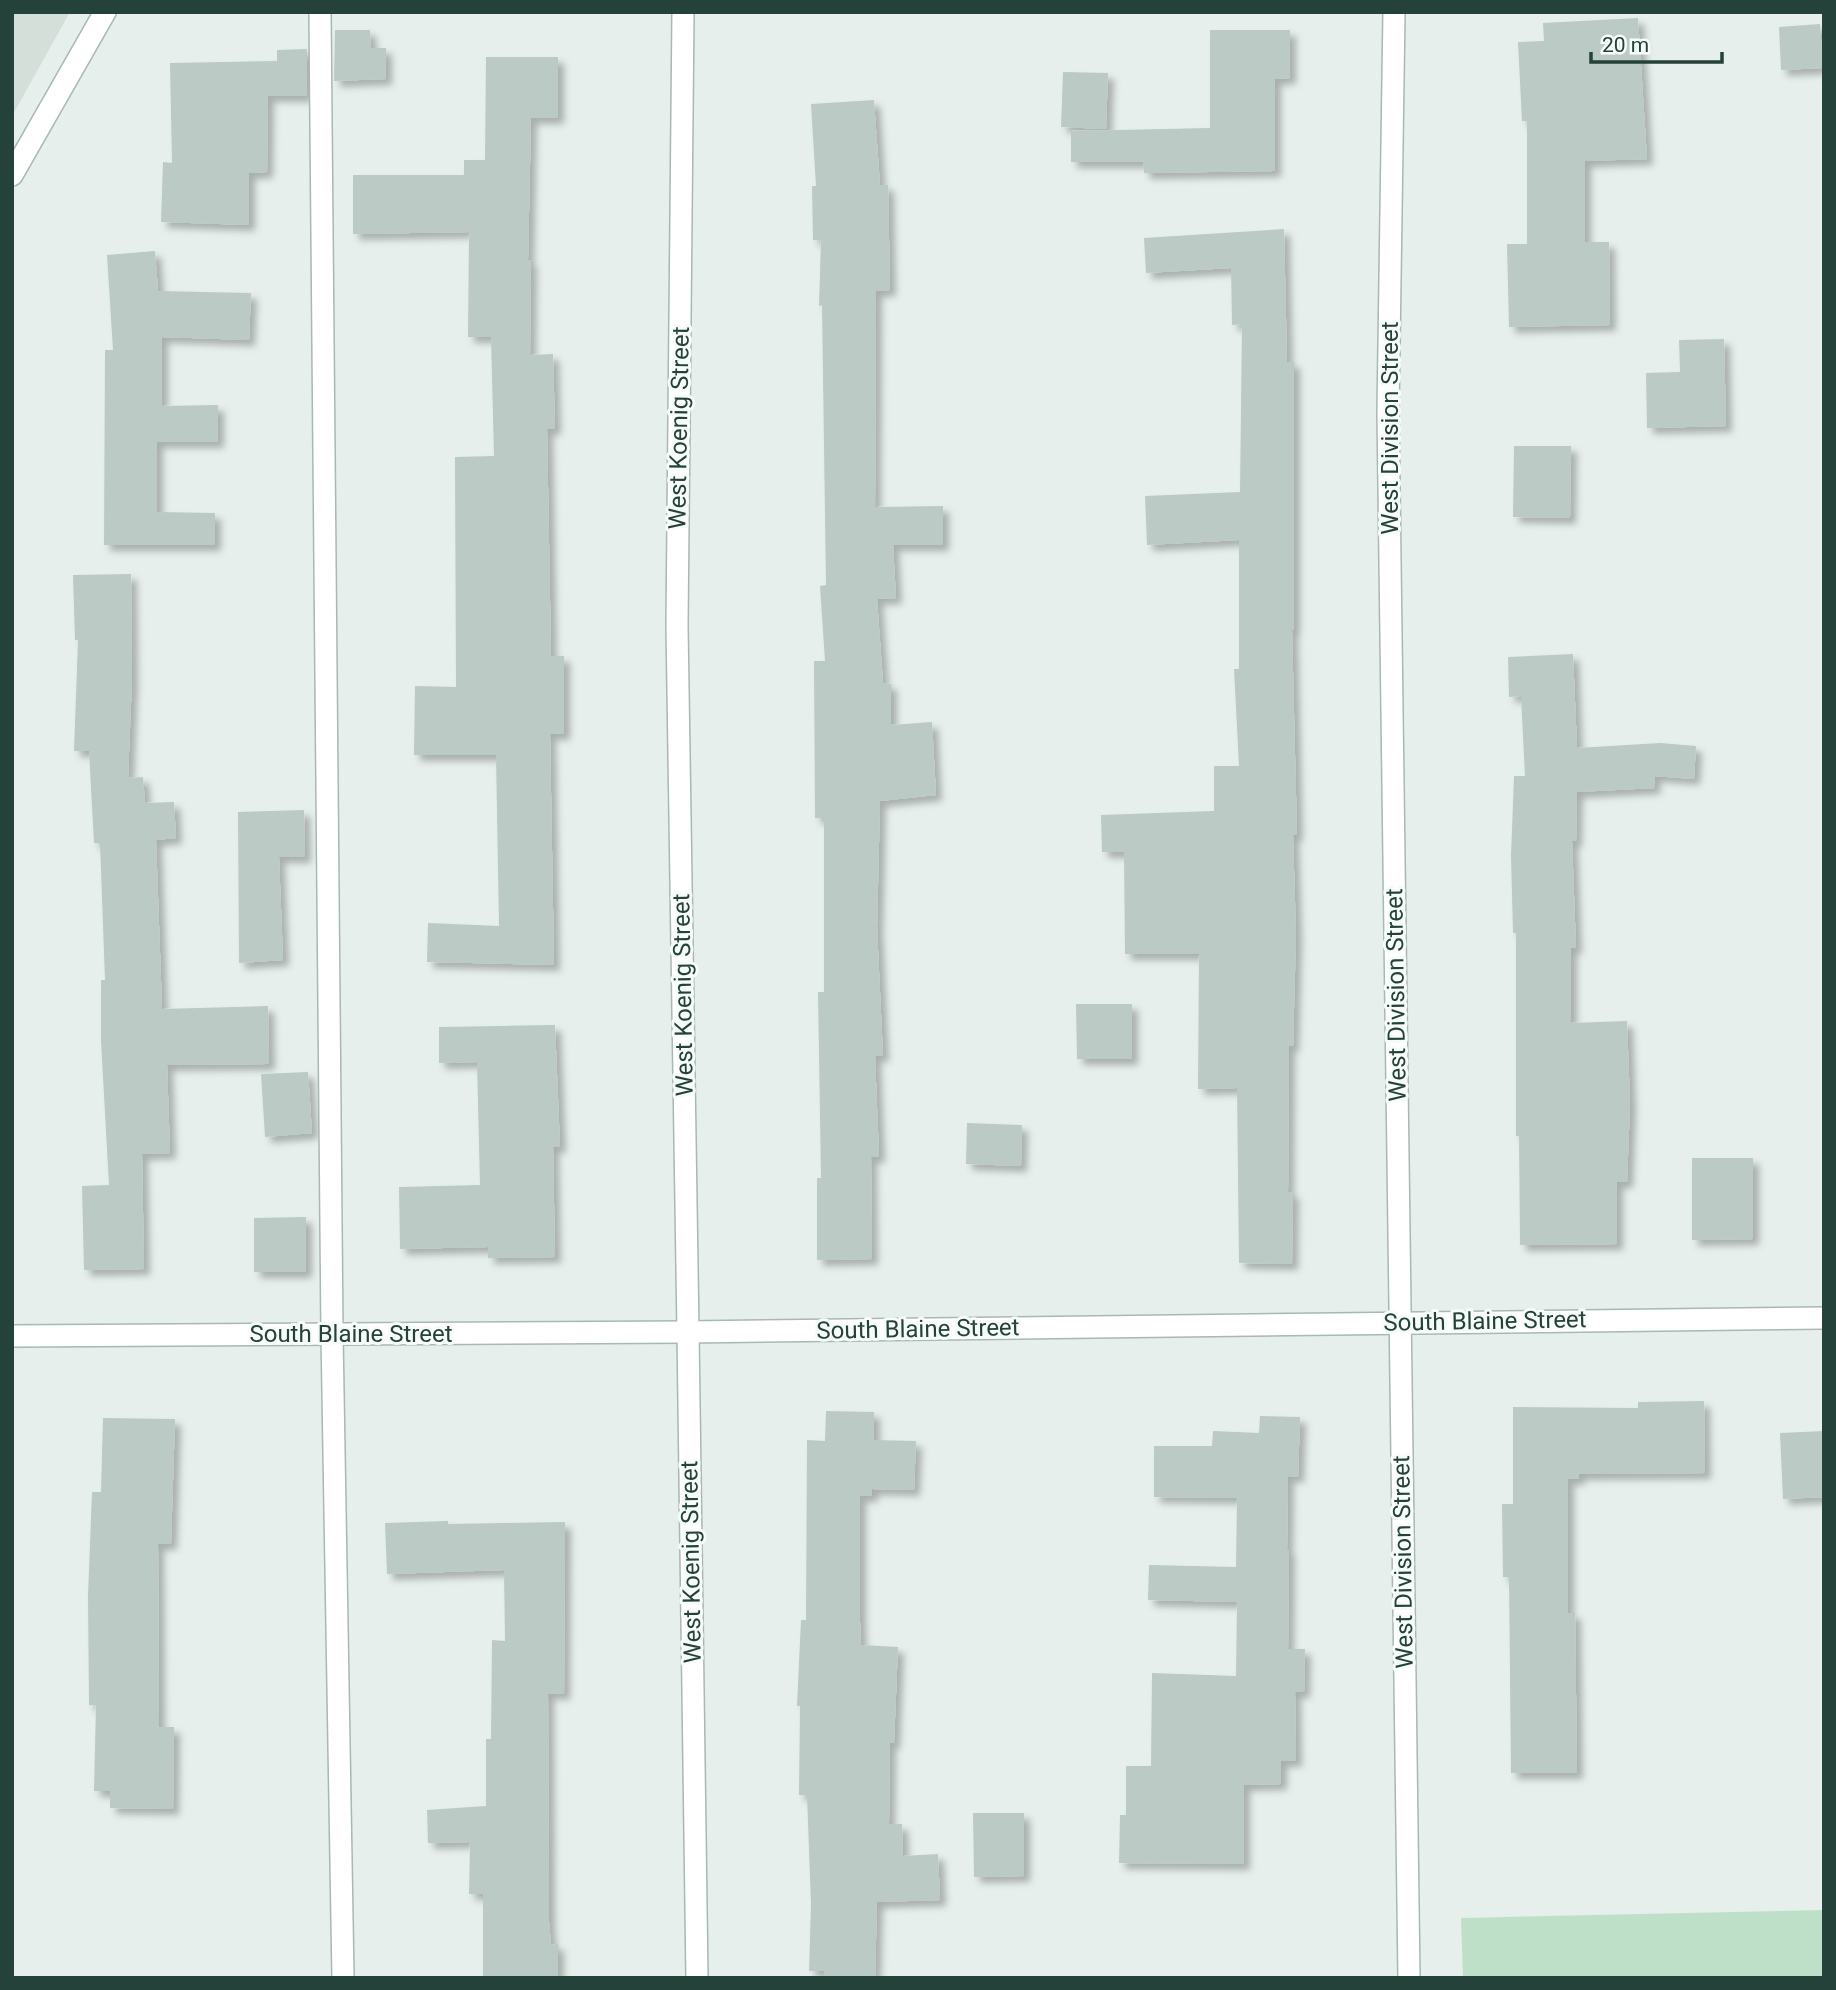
<svg xmlns="http://www.w3.org/2000/svg" width="1836" height="1990" font-family="Roboto,sans-serif">
<defs>
<filter id="shadow"><feDropShadow dx="6" dy="6" stdDeviation="3.5" flood-color="#0004"/></filter>
</defs>
<rect width="100%" height="100%" fill="#e6efeb"/>
<path fill="#d4dfda" d="M 12,12 L 70,12 L 12,116 Z"/>
<path fill="#bfe0c8" d="M 1824,1910 L 1824,1978 L 1463,1978 L 1461,1918 Z"/>
<g fill="#bbcac4" filter="url(#shadow)">
<path d="M 1638,18 L 1647,159 L 1585,161 L 1585,242 L 1609,242 L 1610,325 L 1509,327 L 1507,244 L 1527,244 L 1527,121 L 1522,121 L 1518,42 L 1544,41 L 1543,23 Z"/>
<path d="M 1820,24 L 1823,68 L 1781,70 L 1779,27 Z"/>
<path d="M 335,30 L 370,30 L 371,48 L 386,48 L 386,79 L 334,81 Z"/>
<path d="M 1210,30 L 1290,30 L 1290,78 L 1275,79 L 1275,171 L 1144,173 L 1143,162 L 1071,162 L 1071,131 L 1210,128 Z"/>
<path d="M 307,49 L 307,96 L 268,96 L 267,172 L 249,173 L 249,225 L 161,222 L 163,162 L 172,163 L 170,63 L 277,61 L 277,50 Z"/>
<path d="M 486,57 L 558,57 L 558,118 L 531,118 L 528,260 L 531,260 L 530,355 L 553,354 L 555,429 L 547,429 L 551,656 L 564,656 L 564,734 L 550,734 L 554,965 L 427,962 L 428,923 L 499,926 L 496,755 L 414,755 L 415,686 L 456,687 L 455,457 L 494,456 L 491,337 L 468,337 L 469,232 L 353,234 L 353,175 L 464,175 L 464,160 L 485,160 Z"/>
<path d="M 1063,72 L 1108,73 L 1106,129 L 1061,127 Z"/>
<path d="M 874,100 L 880,185 L 888,185 L 890,290 L 876,291 L 875,507 L 943,506 L 943,545 L 893,545 L 896,598 L 877,599 L 883,683 L 891,684 L 891,725 L 932,722 L 936,795 L 880,801 L 877,928 L 883,1056 L 875,1056 L 879,1157 L 871,1157 L 872,1259 L 817,1260 L 817,1178 L 821,1178 L 818,992 L 824,992 L 824,818 L 815,818 L 814,661 L 825,661 L 820,586 L 826,585 L 822,305 L 819,306 L 821,240 L 813,240 L 812,186 L 816,186 L 811,104 Z"/>
<path d="M 1284,229 L 1287,362 L 1294,362 L 1294,630 L 1292,630 L 1297,835 L 1293,835 L 1296,935 L 1293,1046 L 1289,1046 L 1288,1192 L 1293,1192 L 1292,1264 L 1239,1263 L 1237,1088 L 1198,1089 L 1199,954 L 1125,954 L 1124,852 L 1102,852 L 1101,815 L 1214,811 L 1214,766 L 1239,766 L 1234,669 L 1239,669 L 1239,540 L 1147,545 L 1145,496 L 1240,492 L 1242,324 L 1232,325 L 1231,268 L 1146,273 L 1144,238 Z"/>
<path d="M 155,251 L 158,291 L 251,293 L 249,340 L 162,337 L 162,406 L 218,405 L 218,442 L 157,442 L 157,512 L 215,513 L 215,545 L 104,545 L 105,350 L 113,350 L 107,255 Z"/>
<path d="M 1724,339 L 1726,426 L 1647,428 L 1646,373 L 1680,372 L 1679,340 Z"/>
<path d="M 1514,446 L 1571,446 L 1570,518 L 1513,517 Z"/>
<path d="M 131,574 L 132,679 L 128,778 L 143,777 L 145,803 L 174,802 L 176,838 L 156,840 L 162,1009 L 268,1006 L 269,1064 L 167,1065 L 170,1153 L 142,1154 L 144,1269 L 84,1270 L 82,1186 L 109,1185 L 101,1041 L 101,980 L 105,980 L 100,843 L 94,843 L 89,751 L 74,751 L 78,640 L 75,640 L 73,575 Z"/>
<path d="M 1573,654 L 1577,748 L 1660,743 L 1696,746 L 1694,779 L 1654,776 L 1655,788 L 1577,792 L 1576,841 L 1572,841 L 1576,948 L 1571,948 L 1571,1023 L 1627,1021 L 1630,1105 L 1627,1182 L 1617,1182 L 1617,1244 L 1520,1245 L 1519,1136 L 1516,1136 L 1516,933 L 1513,933 L 1511,856 L 1514,776 L 1525,776 L 1521,696 L 1509,697 L 1508,657 Z"/>
<path d="M 304,810 L 305,857 L 279,857 L 283,960 L 239,963 L 238,812 Z"/>
<path d="M 1076,1004 L 1132,1004 L 1132,1059 L 1077,1059 Z"/>
<path d="M 555,1025 L 560,1147 L 553,1147 L 555,1257 L 488,1258 L 488,1247 L 400,1249 L 399,1187 L 480,1185 L 477,1062 L 439,1063 L 439,1027 Z"/>
<path d="M 308,1072 L 312,1133 L 265,1137 L 261,1074 Z"/>
<path d="M 967,1123 L 1022,1125 L 1021,1166 L 966,1164 Z"/>
<path d="M 1692,1158 L 1753,1158 L 1753,1239 L 1692,1240 Z"/>
<path d="M 306,1217 L 306,1272 L 254,1272 L 254,1218 Z"/>
<path d="M 1704,1401 L 1705,1473 L 1579,1474 L 1579,1479 L 1568,1479 L 1568,1613 L 1575,1613 L 1577,1773 L 1511,1773 L 1509,1577 L 1503,1577 L 1502,1504 L 1513,1504 L 1513,1407 L 1638,1408 L 1638,1402 Z"/>
<path d="M 826,1411 L 874,1412 L 874,1440 L 916,1441 L 914,1490 L 872,1489 L 872,1496 L 860,1496 L 860,1622 L 861,1645 L 898,1647 L 894,1743 L 890,1743 L 889,1824 L 902,1824 L 903,1856 L 938,1854 L 940,1900 L 877,1902 L 875,1978 L 824,1978 L 824,1971 L 809,1971 L 811,1904 L 807,1795 L 799,1795 L 800,1706 L 797,1706 L 801,1620 L 806,1620 L 807,1440 L 825,1441 Z"/>
<path d="M 1260,1416 L 1300,1417 L 1298,1477 L 1288,1476 L 1287,1550 L 1289,1550 L 1288,1649 L 1305,1649 L 1304,1692 L 1295,1692 L 1296,1761 L 1281,1761 L 1281,1784 L 1244,1785 L 1244,1864 L 1119,1863 L 1120,1815 L 1126,1815 L 1126,1766 L 1151,1766 L 1152,1673 L 1236,1676 L 1237,1602 L 1148,1600 L 1149,1565 L 1236,1567 L 1237,1498 L 1154,1497 L 1154,1446 L 1212,1446 L 1213,1431 L 1259,1433 Z"/>
<path d="M 103,1418 L 175,1419 L 171,1544 L 158,1544 L 159,1727 L 174,1727 L 173,1809 L 110,1808 L 110,1791 L 94,1791 L 96,1705 L 89,1705 L 88,1596 L 92,1492 L 101,1492 Z"/>
<path d="M 1824,1431 L 1824,1497 L 1783,1499 L 1780,1433 Z"/>
<path d="M 448,1521 L 448,1524 L 565,1522 L 564,1694 L 548,1693 L 549,1922 L 551,1945 L 558,1944 L 558,1978 L 483,1978 L 483,1894 L 469,1894 L 470,1842 L 428,1843 L 427,1810 L 486,1806 L 486,1739 L 491,1739 L 492,1640 L 505,1641 L 504,1570 L 387,1574 L 385,1523 Z"/>
<path d="M 973,1813 L 1024,1813 L 1024,1876 L 974,1877 Z"/>
</g>
<g fill="none" stroke-linecap="round" stroke-linejoin="round">
<g stroke="#a8b8b2" stroke-width="24">
<path id="service" d="M 320,12 L 332,1334 L 343,1978"/>
</g>
<g stroke="#a8b8b2" stroke-width="24">
<g id="minor">
<path d="M 683,12 L 677,625 L 688,1332"/>
<path d="M 1394,12 L 1388,412 L 1409,1978"/>
<path d="M 12,175 L 105,12"/>
</g>
</g>
<g stroke="#a8b8b2" stroke-width="24">
<g id="tertiary">
<path d="M 688,1332 L 697,1978"/>
<path d="M 12,1336 L 688,1332 L 1824,1318"/>
</g>
</g>
<use href="#service" stroke="#fff" stroke-width="21"/>
<use href="#minor" stroke="#fff" stroke-width="21"/>
<use href="#tertiary" stroke="#fff" stroke-width="21"/>
</g>
<g text-anchor="middle" dominant-baseline="central" stroke-width="6" stroke-linejoin="round" paint-order="stroke">
<g font-size="24" fill="#24423a" stroke="#f7fbf9">
<text transform="translate(679 428) rotate(-89)">West Koenig Street</text>
<text transform="translate(1390 428) rotate(-90)">West Division Street</text>
<text transform="translate(683 995) rotate(-91)">West Koenig Street</text>
<text transform="translate(1396 995) rotate(-91)">West Division Street</text>
<text transform="translate(1485 1321) rotate(-1)">South Blaine Street</text>
<text transform="translate(918 1329) rotate(-1)">South Blaine Street</text>
<text x="351" y="1334">South Blaine Street</text>
<text transform="translate(691 1562) rotate(-91)">West Koenig Street</text>
<text transform="translate(1403 1562) rotate(-91)">West Division Street</text>
</g>
</g>
<rect width="1836" height="1990" fill="none" stroke="#24423a" stroke-width="28"/>
<path d="M1591 52v10h131v-10" fill="none" stroke="#24423a" stroke-width="3.5"/>
<text x="1602" y="52" font-size="21" fill="#24423a" stroke="#f7fbf9" stroke-width="5" paint-order="stroke">20 m</text>
</svg>
